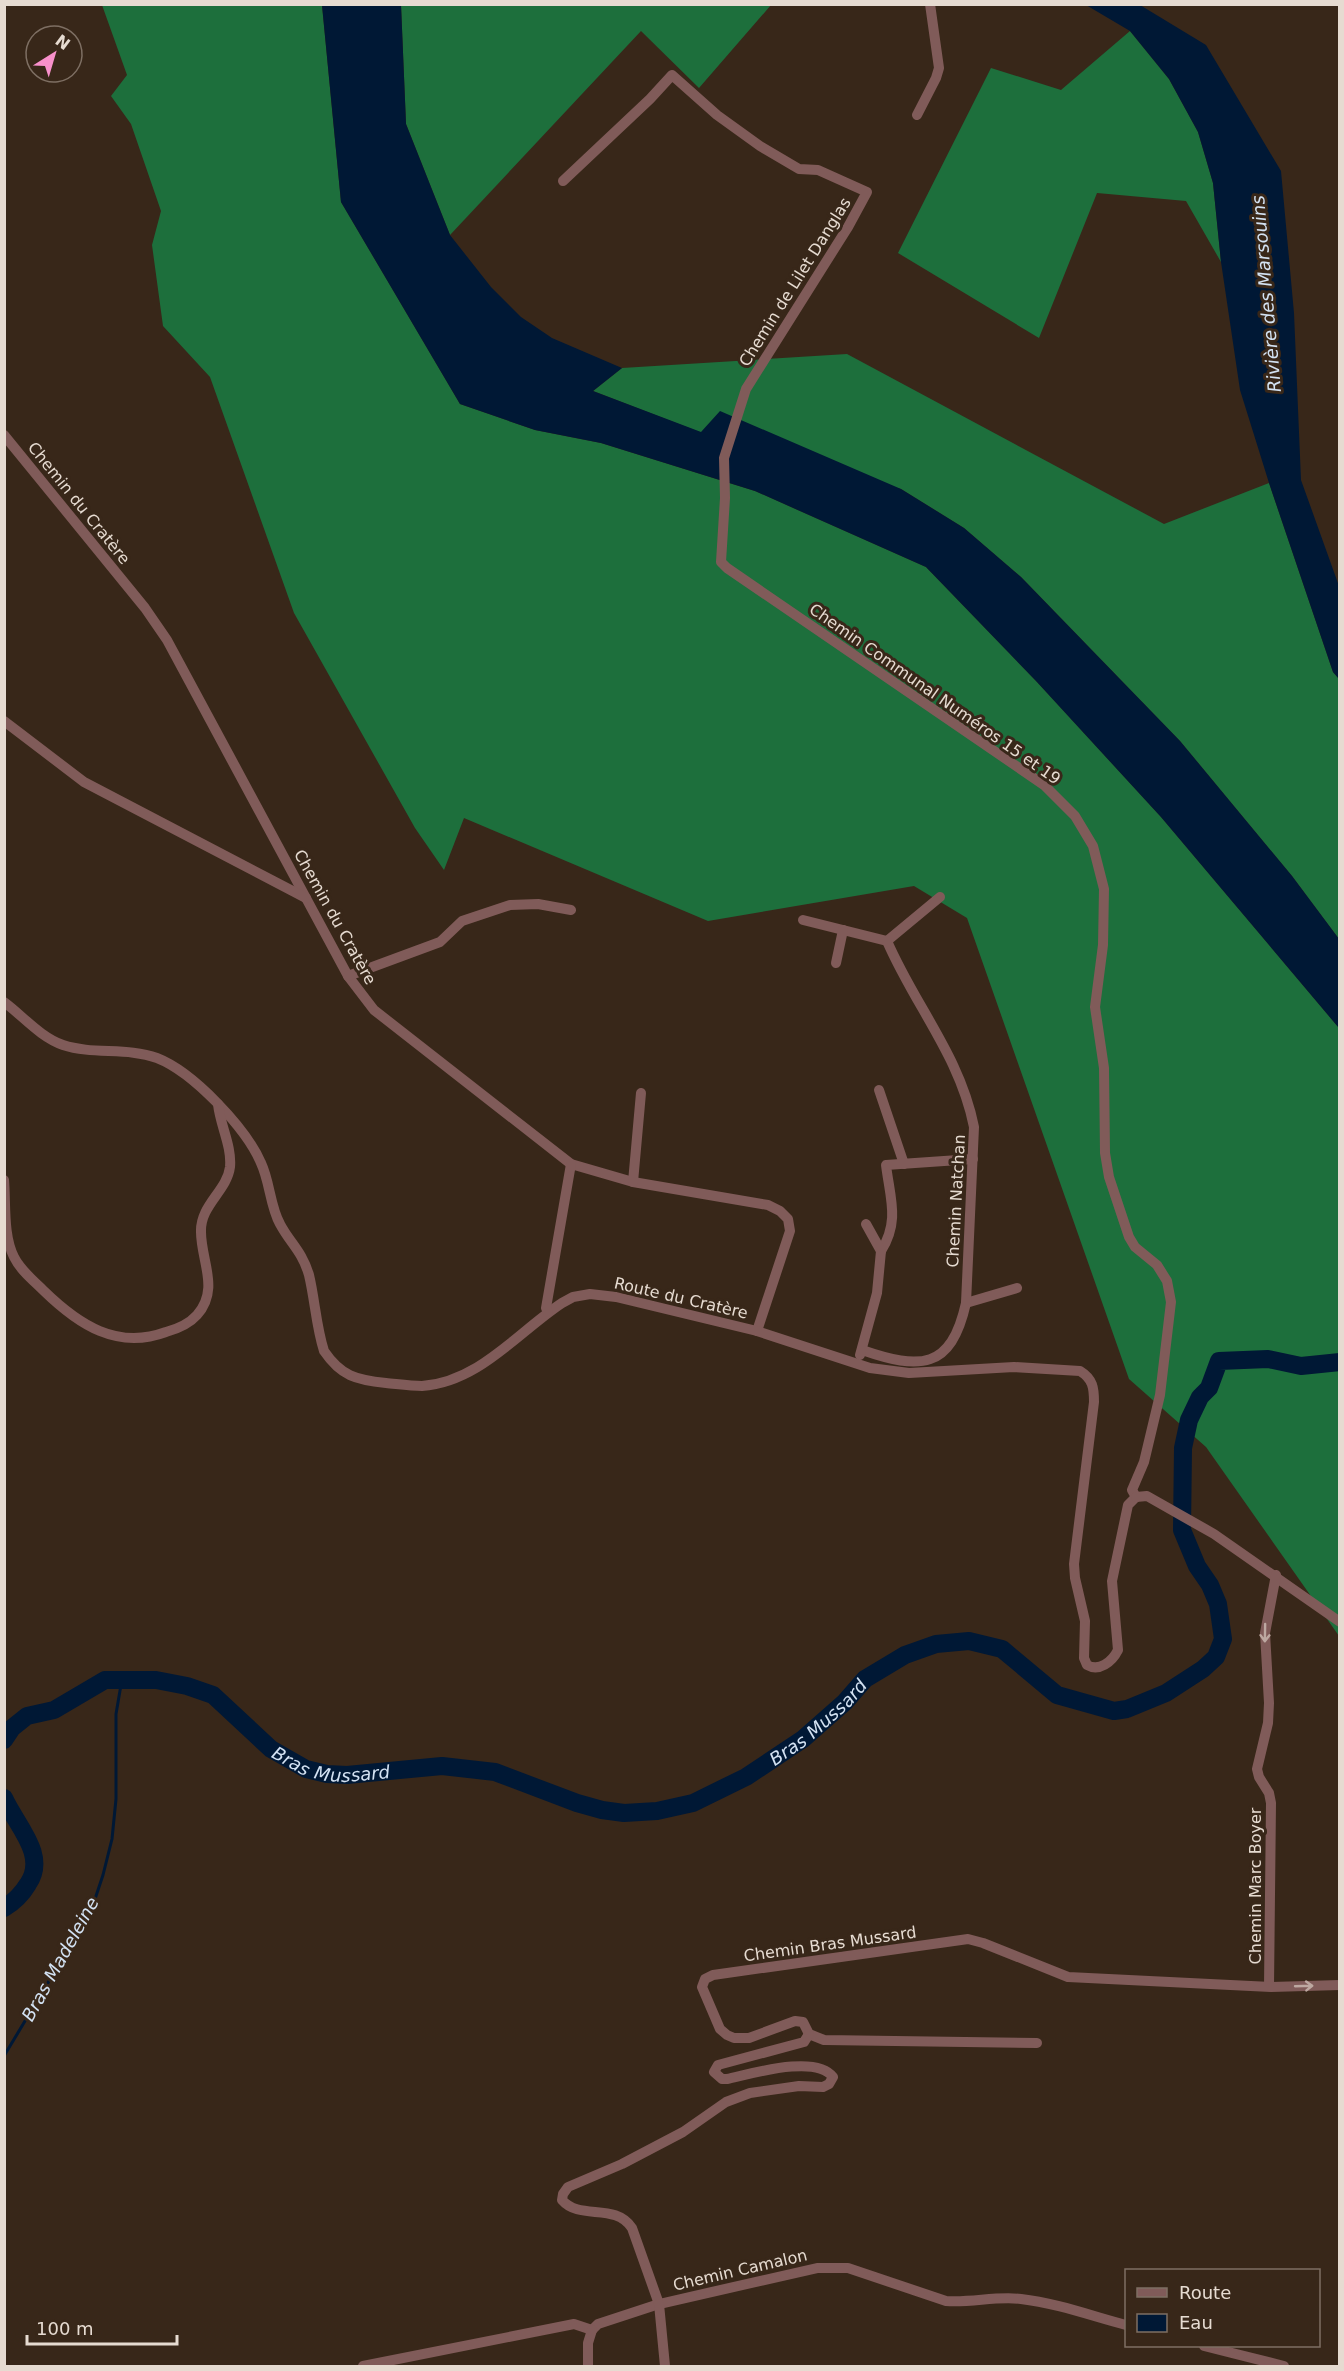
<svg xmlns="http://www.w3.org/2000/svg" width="1344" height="2371" font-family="'DejaVu Sans',sans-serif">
<rect width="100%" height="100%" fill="#382719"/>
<g fill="#1d6f3c">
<path d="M 102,5 L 322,5 L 341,202 L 460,404 L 535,430 L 601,443 L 755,491 L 926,567 L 1037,682 L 1161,817 L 1339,1028 L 1339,1636 L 1206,1447 L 1129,1379 L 967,918 L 914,886 L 708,921 L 464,818 L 444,870 L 415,828 L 294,613 L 210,377 L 163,326 L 152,245 L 161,211 L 131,124 L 111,96 L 127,75 Z"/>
<path d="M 401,5 L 771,5 L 699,88 L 641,31 L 450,235 L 406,124 Z"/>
<path d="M 1130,31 L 1169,79 L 1198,132 L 1213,183 L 1221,262 L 1186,201 L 1097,193 L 1039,338 L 898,253 L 991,68 L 1061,90 Z"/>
<path d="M 847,354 L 1164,524 L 1269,483 L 1333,672 L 1339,679 L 1339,939 L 1292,876 L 1180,741 L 1021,577 L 964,528 L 901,489 L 702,433 L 593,391 L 622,368 Z"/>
</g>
<g fill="#001835">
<path d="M 322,5 L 401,5 L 406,124 L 450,235 L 491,287 L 521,317 L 552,338 L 622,368 L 593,391 L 701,432 L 720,411 L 901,489 L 964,528 L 1021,577 L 1180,741 L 1292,876 L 1339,939 L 1339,1028 L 1161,817 L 1037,682 L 926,567 L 755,491 L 601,443 L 535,430 L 460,404 L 341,202 Z"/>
<path d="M 1086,5 L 1140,5 L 1206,45 L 1281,171 L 1294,313 L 1301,480 L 1339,586 L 1339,679 L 1333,672 L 1269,483 L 1240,390 L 1221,262 L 1213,183 L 1198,132 L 1169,79 L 1130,31 Z"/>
</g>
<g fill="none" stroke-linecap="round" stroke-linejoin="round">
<path stroke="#001835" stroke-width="3" d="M 4,2056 L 91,1911 L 103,1875 L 112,1839 L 116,1799 L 116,1714 L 122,1679"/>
<g stroke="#001835" stroke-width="18">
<path id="s1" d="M 4,1740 L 12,1728 L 27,1716 L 54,1710 L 105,1680 L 156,1680 L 187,1686 L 213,1695 L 271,1749 L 306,1769 L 327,1774 L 347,1775 L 442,1766 L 495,1772 L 577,1803 L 602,1810 L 624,1813 L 657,1811 L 693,1803 L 746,1777 L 803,1739 L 845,1702 L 865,1679 L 905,1655 L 936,1644 L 969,1641 L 1002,1649 L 1057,1695 L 1114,1711 L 1127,1709 L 1166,1693 L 1203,1669 L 1216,1657 L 1223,1639 L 1218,1604 L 1210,1585 L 1197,1566 L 1182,1530 L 1183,1448 L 1189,1420 L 1200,1397 L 1209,1388 L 1219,1361 L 1268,1359 L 1301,1366 L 1340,1362"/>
<path d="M 4,1798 C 16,1825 48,1855 28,1884 C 22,1894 14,1902 4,1908"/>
</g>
<g stroke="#805b59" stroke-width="10">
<path d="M 917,115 L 936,78 L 939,68 L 930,4"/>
<path d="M 563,181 L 650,99 L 672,75 L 717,115 L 760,146 L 799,169 L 818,170 L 867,192 L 848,227 L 746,389 L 724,458 L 725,498 L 721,562 L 727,568 L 1044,785 L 1075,816 L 1093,846 L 1104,889 L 1103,945 L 1095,1007 L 1104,1068 L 1105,1153 L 1109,1177 L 1129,1237 L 1135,1247 L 1157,1265 L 1167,1281 L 1171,1302 L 1160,1395 L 1144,1462 L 1132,1490 L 1136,1497"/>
<path d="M 4,435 L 145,608 L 167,640 L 348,976 L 374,1010 L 571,1164 L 633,1182 L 768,1205 L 780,1211 L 788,1219 L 790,1231 L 757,1331"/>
<path d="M 4,721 L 84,782 L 306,898"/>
<path d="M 803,920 L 887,941"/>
<path d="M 836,963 L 843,930"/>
<path d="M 348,976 L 440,942 L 462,921 L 510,905 L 538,904 L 571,910"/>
<path d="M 4,1002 C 23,1016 40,1037 63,1045 C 93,1055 127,1047 157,1058 C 193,1072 246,1128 261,1163 C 270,1182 270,1206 280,1224 C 290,1243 302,1251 309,1275 C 315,1300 316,1326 324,1351 C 341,1376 356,1380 386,1383 C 397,1384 410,1386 422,1386 C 479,1382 518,1332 562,1303 L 573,1297 L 590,1294 L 616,1297 L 757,1331 L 870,1368 L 909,1373 L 1014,1367 L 1080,1371 C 1093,1379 1094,1388 1094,1402 L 1074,1564 L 1075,1578 L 1085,1621 L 1084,1658 L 1087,1665 C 1099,1672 1112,1662 1118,1650 L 1112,1581 L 1128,1505 L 1136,1497"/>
<path d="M 879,1090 L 904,1164"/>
<path d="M 4,1180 C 6,1204 3,1236 14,1257 C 21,1271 34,1281 44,1291 C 79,1325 117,1350 166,1332 C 177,1329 189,1324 197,1315 C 220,1289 201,1261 201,1232 C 200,1205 227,1191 230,1167 C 232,1146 220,1125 218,1104"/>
<path d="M 633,1182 L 641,1093"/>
<path d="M 881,1251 C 900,1221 890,1198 886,1165 L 973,1159"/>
<path d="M 966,1303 L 1017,1288"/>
<path d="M 548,1312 L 546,1308 L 571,1164"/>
<path d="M 862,1350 C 920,1370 951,1370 966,1303 L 974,1127 C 960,1056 915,1006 887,941 L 940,897"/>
<path d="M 860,1355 L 877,1293 L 881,1251 L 866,1224"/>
<path d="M 1136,1497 L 1147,1496 L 1214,1534 L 1340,1622"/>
<path d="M 1269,1986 L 1271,1803 L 1269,1793 L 1259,1777 L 1257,1769 L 1268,1723 L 1269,1703 L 1265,1633 L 1276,1575"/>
<path d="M 1037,2043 L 824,2040 L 809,2034 L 803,2022 L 795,2021 L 749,2038 L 734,2038 L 727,2035 L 720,2029 L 702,1987 L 705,1979 L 713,1975 L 968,1939 L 983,1943 L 1068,1977 L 1271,1987 L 1340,1985"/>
<path d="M 592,2330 L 598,2324 L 659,2304 L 817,2268 L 848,2268 L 946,2301 C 971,2303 996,2296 1021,2299 C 1056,2303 1092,2316 1126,2325"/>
<path d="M 1204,2346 L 1284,2366"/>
<path d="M 363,2366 L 574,2324 L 592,2330"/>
<path d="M 588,2366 L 588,2343 L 592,2330"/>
<path d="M 665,2366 L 659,2304 L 632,2228 C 615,2202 580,2221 562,2200 L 563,2194 L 568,2187 L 622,2164 L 683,2132 L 726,2102 L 750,2093 L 799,2086 L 823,2087 L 829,2084 L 833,2077 C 816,2054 751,2074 727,2079 L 722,2079 L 714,2072 L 718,2065 L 804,2042 L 809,2034"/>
</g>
</g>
<defs><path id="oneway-shaft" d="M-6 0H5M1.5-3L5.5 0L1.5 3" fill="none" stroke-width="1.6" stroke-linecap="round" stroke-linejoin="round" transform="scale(1.5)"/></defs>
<g stroke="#bda8a1">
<use href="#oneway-shaft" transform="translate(1265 1633) rotate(91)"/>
<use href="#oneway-shaft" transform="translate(1304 1986) rotate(-2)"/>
</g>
<g text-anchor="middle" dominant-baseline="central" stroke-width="6" stroke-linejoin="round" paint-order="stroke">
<g font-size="16" fill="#e6dbd1" stroke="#382719">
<text transform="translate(795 282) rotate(-58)">Chemin de Lilet Danglas</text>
<text transform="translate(79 503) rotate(51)">Chemin du Cratère</text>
<text transform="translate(935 694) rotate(35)">Chemin Communal Numéros 15 et 19</text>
<text transform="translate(335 917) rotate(61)">Chemin du Cratère</text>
<text transform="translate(956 1201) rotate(-87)">Chemin Natchan</text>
<text transform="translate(681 1298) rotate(13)">Route du Cratère</text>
<text transform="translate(1255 1886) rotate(-90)">Chemin Marc Boyer</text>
<text transform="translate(830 1944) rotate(-8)">Chemin Bras Mussard</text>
<text transform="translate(740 2270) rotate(-13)">Chemin Camalon</text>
</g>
<g font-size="18" font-style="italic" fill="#d3e2f3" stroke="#382719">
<text transform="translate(1266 294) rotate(-95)">Rivière des Marsouins</text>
<text stroke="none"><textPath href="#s1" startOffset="896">Bras Mussard</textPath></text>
<text stroke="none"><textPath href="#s1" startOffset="374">Bras Mussard</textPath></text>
<text transform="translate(60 1959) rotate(-61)">Bras Madeleine</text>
</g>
</g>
<rect width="1344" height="2371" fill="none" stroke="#e6dbd1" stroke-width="12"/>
<rect x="1125" y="2269" width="195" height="78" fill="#382719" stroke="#7e6f63" stroke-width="1.5"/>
<rect x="1137" y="2288" width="30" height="9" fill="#805b59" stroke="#7e6f63" stroke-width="1.5"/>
<text x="1179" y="2299" font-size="18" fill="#e6dbd1">Route</text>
<rect x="1137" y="2314" width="30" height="18" fill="#001835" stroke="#7e6f63" stroke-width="1.5"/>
<text x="1179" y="2329" font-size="18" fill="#e6dbd1">Eau</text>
<g transform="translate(54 54) rotate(37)"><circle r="28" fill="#382719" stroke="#7e6f63" stroke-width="1.5"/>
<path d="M0-4.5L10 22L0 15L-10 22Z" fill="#f890cb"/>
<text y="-9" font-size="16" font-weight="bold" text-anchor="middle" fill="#e6dbd1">N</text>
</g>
<path d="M27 2335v9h150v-9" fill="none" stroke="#e6dbd1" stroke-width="3"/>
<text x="36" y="2335" font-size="18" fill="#e6dbd1" stroke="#382719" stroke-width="4.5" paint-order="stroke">100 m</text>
</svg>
